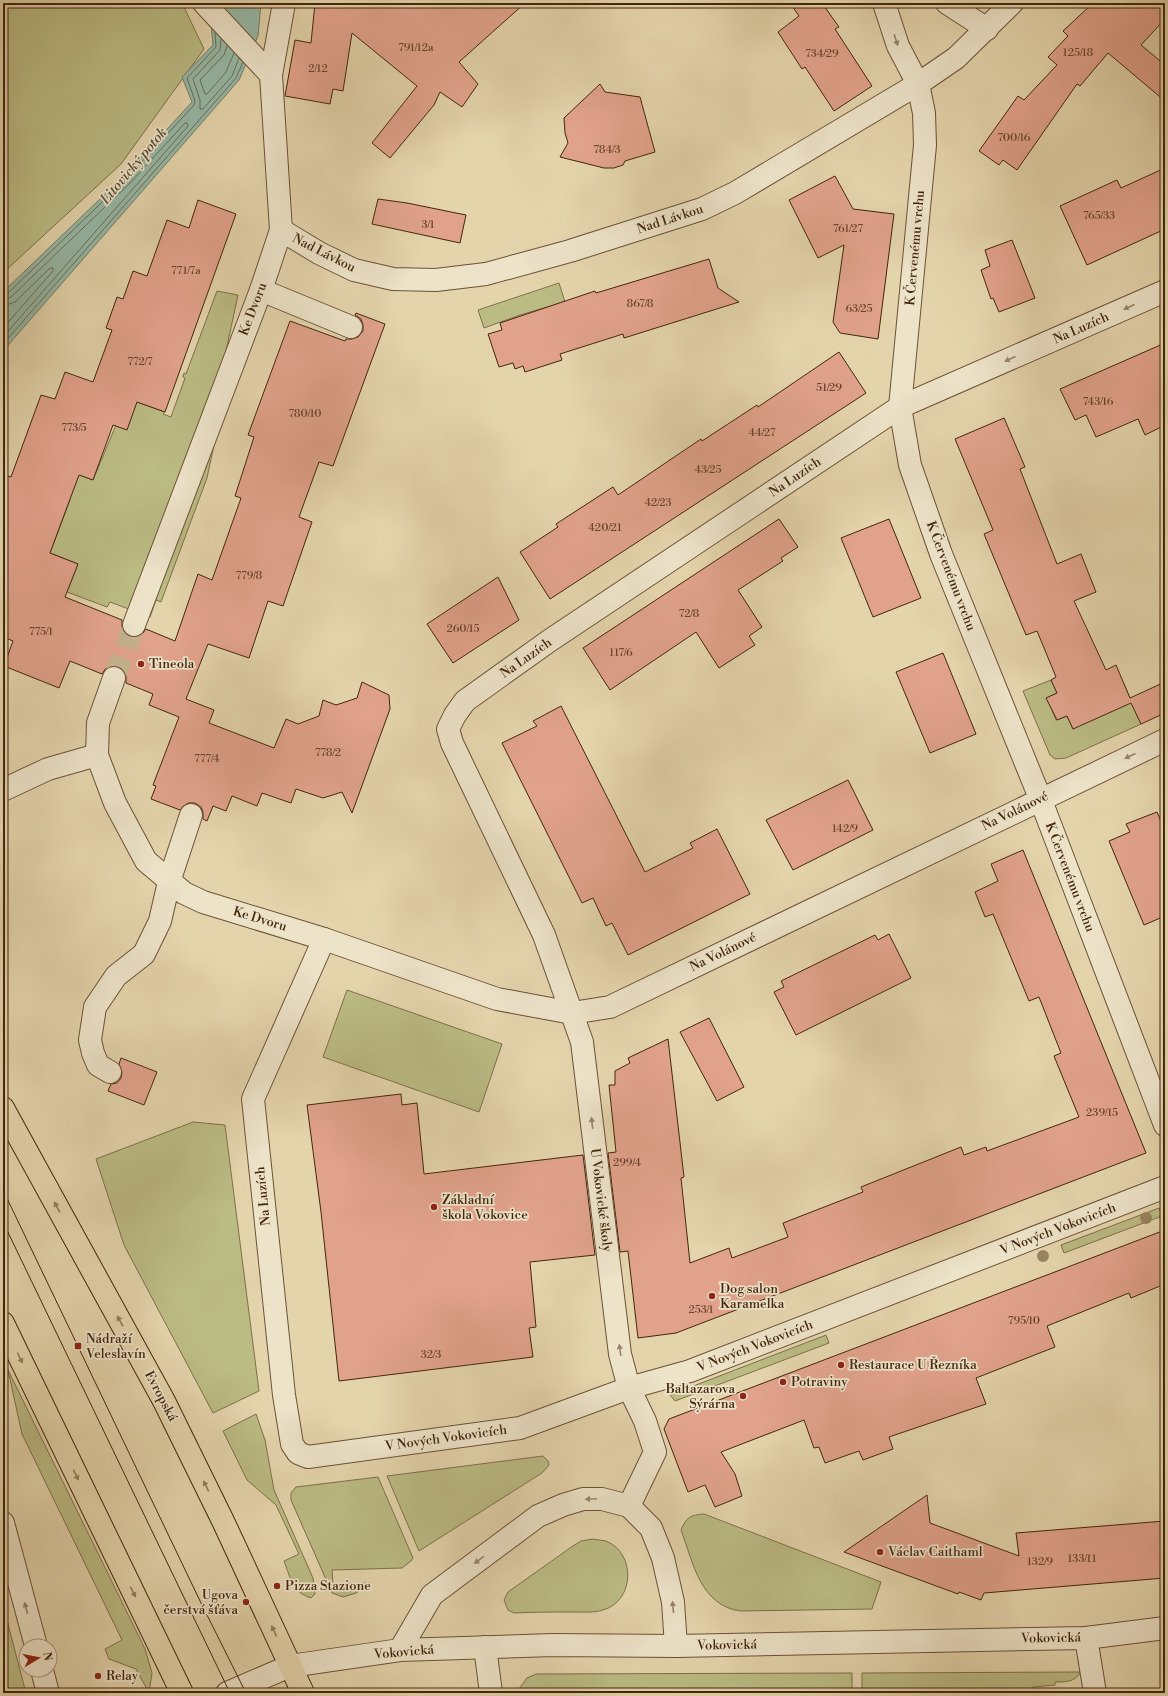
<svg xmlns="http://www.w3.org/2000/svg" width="1168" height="1696" font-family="'Libre Bodoni',serif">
<rect width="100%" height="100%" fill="#e4d4ac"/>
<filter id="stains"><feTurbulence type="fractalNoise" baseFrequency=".005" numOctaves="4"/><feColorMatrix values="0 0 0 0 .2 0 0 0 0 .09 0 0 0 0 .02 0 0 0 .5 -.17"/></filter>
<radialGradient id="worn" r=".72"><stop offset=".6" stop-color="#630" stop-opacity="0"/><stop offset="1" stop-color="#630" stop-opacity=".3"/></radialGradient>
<g fill="#bbbb84" stroke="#7f7048">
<path d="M 3,3 L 182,3 L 204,49 L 121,164 L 3,273 Z"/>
<path d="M 559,283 L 565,302 L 520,315 L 484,328 L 478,310 Z"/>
<path d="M 217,291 L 238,295 L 223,365 L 224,398 L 207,478 L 161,602 L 156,600 L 150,617 L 110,602 L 107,607 L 67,592 L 78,564 L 50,553 L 70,500 L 21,481 L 49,463 L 93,480 L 116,425 L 137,402 L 165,412 L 163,414 L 171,417 L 185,378 L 183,377 L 184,373 L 186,374 Z"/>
<path d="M 1051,680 L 1057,693 L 1047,698 L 1056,720 L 1067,716 L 1073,729 L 1116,687 L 1124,684 L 1141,724 L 1066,758 L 1055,759 L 1050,755 L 1023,691 Z"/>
<path d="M 347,990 L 502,1044 L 479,1112 L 323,1057 Z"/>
<path d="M 193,1122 L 225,1125 L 259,1391 L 213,1413 L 124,1245 L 96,1159 Z"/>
<path d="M 1159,1208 L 1162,1216 L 1064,1253 L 1061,1245 Z"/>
<path d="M 826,1335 L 829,1343 L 675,1401 L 670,1395 Z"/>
<path d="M 8,1370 L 145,1649 L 152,1673 L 149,1693 L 136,1669 L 109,1659 L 105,1649 L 122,1640 L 22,1434 Z"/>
<path d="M 256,1414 L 265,1440 L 274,1490 L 313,1578 L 315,1594 L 311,1598 C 292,1592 291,1579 284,1561 L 299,1554 L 276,1505 L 247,1480 L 223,1431 Z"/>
<path d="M 543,1456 L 548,1461 L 549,1465 L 542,1473 L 419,1551 L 387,1476 Z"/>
<path d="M 378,1477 L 413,1558 L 411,1561 L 402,1568 L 332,1570 L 333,1584 L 370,1583 L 356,1593 L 343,1597 L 332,1593 L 291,1500 L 291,1493 L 296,1487 Z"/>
<path d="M 704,1514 L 881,1582 L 872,1609 L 740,1611 C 700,1605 693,1562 681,1530 C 686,1517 691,1515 704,1514 Z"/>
<path d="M 593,1539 C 597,1540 602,1540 606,1541 C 636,1553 635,1601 603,1610 C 594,1613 583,1612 573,1612 C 553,1612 534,1612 514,1613 L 508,1610 L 504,1600 L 508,1592 L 570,1548 L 581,1541 Z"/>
<path d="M 3,1605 L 26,1693 L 6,1693 Z"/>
<path d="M 1081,1672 C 1075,1682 1066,1682 1055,1682 L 1055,1685 L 1033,1687 L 1033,1693 L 862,1693 L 862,1673 Z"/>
<path d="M 852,1673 L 852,1693 L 771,1693 L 771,1689 L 681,1690 L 680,1693 L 516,1693 L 527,1678 L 536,1674 Z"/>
</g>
<path fill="#96b8a6" stroke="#757e69" d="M 209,3 L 261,3 L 258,36 L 239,80 L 3,351 L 3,292 L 124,176 L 192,102 L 182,77 L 213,45 Z"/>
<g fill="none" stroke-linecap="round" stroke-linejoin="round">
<g stroke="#6c6f5a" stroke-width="1">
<path d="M 221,39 L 220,50 L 193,79 L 200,100 L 200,109 L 203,109 L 232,76 L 239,58"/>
<path d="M 227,46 L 224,55 L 200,80 L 205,94 L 207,94 L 226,72 L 234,53"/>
<path d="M 3,295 L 7,294 L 126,179 L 194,105 L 195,101 L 187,78 L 216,47 L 215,33"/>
<path d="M 3,300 L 11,297 L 130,183 L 185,123 L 187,123 L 188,126 L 3,337"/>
<path d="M 3,306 L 15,302 L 50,268 L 53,268 L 53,271 L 3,328"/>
<path d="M 3,344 L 236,78 L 243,62"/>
</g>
</g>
<g fill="#e1a28c" stroke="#43260d">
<path d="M 315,3 L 525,3 L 459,62 L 478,84 L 462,107 L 440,92 L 434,105 L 390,158 L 372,143 L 417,86 L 352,33 L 343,91 L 333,89 L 330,104 L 285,96 L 295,40 L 311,43 Z"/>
<path d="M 790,3 L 822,3 L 839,27 L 835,29 L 872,86 L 834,111 L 805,67 L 802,69 L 778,32 L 799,16 Z"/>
<path d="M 1093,3 L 1165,3 L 1165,19 L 1141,45 L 1165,65 L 1165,101 L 1108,53 L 1080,86 L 1077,84 L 1017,170 L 1003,160 L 999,165 L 979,151 L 1018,96 L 1024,100 L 1057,65 L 1048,57 L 1068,36 L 1063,31 Z"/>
<path d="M 600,84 L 605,92 L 640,97 L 655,152 L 625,161 L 623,165 L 614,168 L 604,168 L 560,157 L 568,143 L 565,133 L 564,118 Z"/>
<path d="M 1165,168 L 1165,229 L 1087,265 L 1060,206 L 1117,180 L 1121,188 Z"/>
<path d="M 835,176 L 853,209 L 894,214 L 878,339 L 840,333 L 833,322 L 844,245 L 818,258 L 789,200 Z"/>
<path d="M 378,199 L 407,203 L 466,215 L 460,243 L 372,224 Z"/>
<path d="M 198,200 L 236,214 L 165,412 L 137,402 L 127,430 L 113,425 L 93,480 L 79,475 L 50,553 L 78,564 L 65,597 L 122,620 L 122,627 L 125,633 L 129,636 L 136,637 L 142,634 L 146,629 L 175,641 L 198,574 L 212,580 L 241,498 L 235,496 L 254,437 L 248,435 L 290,321 L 345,341 L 346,339 L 352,339 L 358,337 L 363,331 L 363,325 L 361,319 L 355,315 L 356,313 L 385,324 L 333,466 L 319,462 L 299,517 L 312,522 L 283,606 L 268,601 L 249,658 L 208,644 L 186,699 L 214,710 L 209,723 L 274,748 L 286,719 L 298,724 L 319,716 L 323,700 L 336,705 L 357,698 L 362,682 L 389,695 L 390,709 L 352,813 L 342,792 L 323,798 L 296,789 L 291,803 L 262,793 L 257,806 L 232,796 L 226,811 L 213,806 L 207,821 L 203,819 L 203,812 L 201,807 L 195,803 L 188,803 L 180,810 L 151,799 L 156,786 L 153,785 L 179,717 L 149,705 L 153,694 L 126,683 L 126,675 L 123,670 L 118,666 L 112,666 L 106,668 L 102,674 L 70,661 L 59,688 L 4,666 L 13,641 L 3,637 L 3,474 L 11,477 L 41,395 L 55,399 L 65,372 L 93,382 L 112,330 L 106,328 L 117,297 L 123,299 L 133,271 L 147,276 L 167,220 L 189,228 Z"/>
<path d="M 1012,240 L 1035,298 L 999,312 L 993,298 L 991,299 L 981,270 L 990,266 L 985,250 Z"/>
<path d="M 709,259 L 718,288 L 739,302 L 624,338 L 623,334 L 560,354 L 562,360 L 525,372 L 523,366 L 515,369 L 513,363 L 499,367 L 488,334 L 502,330 L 500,323 L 595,291 L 596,293 Z"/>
<path d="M 1165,343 L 1165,425 L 1145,435 L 1138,419 L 1096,437 L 1086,415 L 1075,420 L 1060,389 Z"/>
<path d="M 839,352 L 866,393 L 550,599 L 520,552 L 558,527 L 556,524 L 613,487 L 618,495 L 701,439 L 702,441 L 757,405 L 758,407 Z"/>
<path d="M 1004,418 L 1025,467 L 1020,469 L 1057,564 L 1081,554 L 1096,592 L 1074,601 L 1106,670 L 1116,665 L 1130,698 L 1165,682 L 1165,713 L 1141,724 L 1131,703 L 1073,729 L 1067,716 L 1057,720 L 1046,698 L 1057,693 L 1051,680 L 1056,677 L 1037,631 L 1026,635 L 984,534 L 993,530 L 955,439 Z"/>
<path d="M 779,519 L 798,547 L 781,558 L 783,561 L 738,590 L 762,627 L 749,636 L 755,645 L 719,668 L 696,632 L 610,690 L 583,648 Z"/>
<path d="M 889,519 L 921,598 L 873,617 L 841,538 Z"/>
<path d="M 498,577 L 519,620 L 453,663 L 427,624 Z"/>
<path d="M 943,653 L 976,734 L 930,753 L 896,672 Z"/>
<path d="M 561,706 L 645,872 L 693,848 L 690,843 L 717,829 L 750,894 L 628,955 L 612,923 L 606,926 L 593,898 L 582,903 L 502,743 L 537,726 L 533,721 Z"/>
<path d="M 848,780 L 873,830 L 793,870 L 766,820 Z"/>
<path d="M 1157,812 L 1165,831 L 1165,916 L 1144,925 L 1109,841 L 1130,832 L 1126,824 Z"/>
<path d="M 1023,850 L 1146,1153 L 676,1333 L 638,1338 L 628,1251 L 620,1252 L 608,1153 L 616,1152 L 609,1085 L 615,1085 L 615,1071 L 630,1063 L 628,1058 L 668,1039 L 684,1177 L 681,1178 L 690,1263 L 729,1248 L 732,1258 L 788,1237 L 783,1223 L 863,1192 L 861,1187 L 961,1147 L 964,1155 L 986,1147 L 987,1151 L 1079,1117 L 1054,1056 L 1061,1053 L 1039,997 L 1029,1001 L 993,914 L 985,917 L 975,892 L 998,881 L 991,864 Z"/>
<path d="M 889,934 L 911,978 L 796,1035 L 774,992 L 784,987 L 781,981 L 875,935 L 878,940 Z"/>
<path d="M 709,1018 L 744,1087 L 717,1101 L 680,1032 Z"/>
<path d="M 121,1058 L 157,1072 L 144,1105 L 108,1091 L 111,1084 L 117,1083 L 121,1078 L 122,1072 L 119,1064 Z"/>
<path d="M 401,1094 L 402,1105 L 417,1103 L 424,1174 L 583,1155 L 595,1255 L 530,1262 L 536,1327 L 529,1328 L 533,1357 L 339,1381 L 321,1212 L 307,1105 Z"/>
<path d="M 1165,1230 L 1165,1284 L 1131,1298 L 1129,1293 L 1047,1326 L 1055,1347 L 976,1378 L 986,1404 L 889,1437 L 893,1449 L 863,1460 L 859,1451 L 825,1463 L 819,1447 L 814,1448 L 804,1420 L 721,1452 L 735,1474 L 742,1496 L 715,1507 L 705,1485 L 688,1492 L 664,1429 L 669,1419 Z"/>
<path d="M 927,1495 L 930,1523 L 1019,1556 L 1016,1533 L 1165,1521 L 1165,1578 L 984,1593 L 981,1600 L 959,1592 L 958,1594 L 844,1552 Z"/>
</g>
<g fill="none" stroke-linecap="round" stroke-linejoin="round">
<path stroke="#c4b18c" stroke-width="22" stroke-dasharray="22 11" stroke-linecap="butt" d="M 114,678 L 134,625"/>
<g stroke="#6b5235" stroke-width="24">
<g id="minor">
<path d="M 204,3 L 271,75"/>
<path d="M 884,3 L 898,46 L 918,84 L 924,113 L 925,145 L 900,407 L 910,465 L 941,554 L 1040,798 L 1165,1125"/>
<path d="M 947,3 L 987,29"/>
<path d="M 281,230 L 319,253 L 354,270 L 393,279 L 436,280 L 486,274 L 570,251 L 702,209 L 735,193 L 918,84 L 956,58 L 1012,3"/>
<path d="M 261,290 L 351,327"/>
<path d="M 134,625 L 261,290 L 281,230 L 271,75 L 284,3"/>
<path d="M 114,678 L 98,723 L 97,755 L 115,803 L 146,861 L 184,893 L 203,902 L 324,939 L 497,999 L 572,1013 L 610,1007 L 1165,740"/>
<path d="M 3,790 L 48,769 L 97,755"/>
<path d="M 324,939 L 253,1099 L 284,1395 L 292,1444 L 298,1453 L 308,1457 L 520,1428 L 629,1388 L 690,1371 L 1165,1187"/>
<path d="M 110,1072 L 98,1065 L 93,1053 L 90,1040 L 95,1007 L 116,976 L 144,954 L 160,921 L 169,882 L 191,815"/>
<path d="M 629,1506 L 655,1452 L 645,1421 L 629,1388 L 620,1354 L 582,1042 L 544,935 L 452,743 L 448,729 L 455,715 L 465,701 L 549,641 L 900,407 L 1165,291"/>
<path d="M 3,1523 L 36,1646"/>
<path d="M 1086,1638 L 1095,1693"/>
<path d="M 485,1647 L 491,1693"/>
<path d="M 400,1650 L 432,1595 L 538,1516 L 563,1505 L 583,1499 L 602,1499 L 629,1506 L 651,1528 L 663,1558 L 673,1602 L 676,1646"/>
<path d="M 42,1670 L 48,1693"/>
<path d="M 227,1693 L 290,1666 L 400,1650 L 553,1645 L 676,1646 L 1086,1638 L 1165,1628"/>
</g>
</g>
<g stroke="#43260d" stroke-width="24">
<g id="major">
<path d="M 3,1108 L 164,1401 L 223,1521 L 303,1693"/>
<path d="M 3,1323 L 182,1693"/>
</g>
</g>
<use href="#minor" stroke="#ede3c9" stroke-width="22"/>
<use href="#major" stroke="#e4d4ac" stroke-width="22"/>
<g stroke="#43260d" stroke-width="1">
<path d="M 3,1190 L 201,1603 L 246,1693"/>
<path d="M 3,1222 L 230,1693"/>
</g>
</g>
<g fill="#998562">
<circle cx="1146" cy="1218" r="6"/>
<circle cx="1043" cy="1256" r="6"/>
</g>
<defs><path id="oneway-solid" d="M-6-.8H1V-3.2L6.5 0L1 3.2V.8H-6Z"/></defs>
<g fill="#98846b">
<use href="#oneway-solid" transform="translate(896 40) rotate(72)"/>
<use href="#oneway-solid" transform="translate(1129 307) rotate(156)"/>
<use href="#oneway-solid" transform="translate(1010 359) rotate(156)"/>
<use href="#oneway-solid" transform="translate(1130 756) rotate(155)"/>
<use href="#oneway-solid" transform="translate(592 1123) rotate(-97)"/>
<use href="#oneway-solid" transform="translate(620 1350) rotate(-98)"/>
<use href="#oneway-solid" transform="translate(591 1499) rotate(178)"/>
<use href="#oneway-solid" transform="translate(479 1560) rotate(143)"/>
<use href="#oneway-solid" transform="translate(673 1607) rotate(-95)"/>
<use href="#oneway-solid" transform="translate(26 1608) rotate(-105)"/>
</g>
<g fill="#947d5c">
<use href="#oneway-solid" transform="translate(57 1207) rotate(-119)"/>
<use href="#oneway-solid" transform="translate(120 1321) rotate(-119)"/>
<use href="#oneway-solid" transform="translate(20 1358) rotate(64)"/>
<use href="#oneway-solid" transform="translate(76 1475) rotate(64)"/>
<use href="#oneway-solid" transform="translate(206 1486) rotate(-116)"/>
<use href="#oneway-solid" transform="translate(133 1592) rotate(64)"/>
<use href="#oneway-solid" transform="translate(274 1631) rotate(-115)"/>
</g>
<g fill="#8f2418" stroke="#ede3c9" stroke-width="1.5">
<circle cx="141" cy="664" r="4"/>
<circle cx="434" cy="1207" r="4"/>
<circle cx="712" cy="1296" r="4"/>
<rect x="74" y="1342" width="8" height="8" rx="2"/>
<circle cx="841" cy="1365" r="4"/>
<circle cx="783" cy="1382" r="4"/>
<circle cx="743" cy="1396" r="4"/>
<circle cx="880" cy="1552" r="4"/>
<circle cx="277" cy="1586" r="4"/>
<circle cx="246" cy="1602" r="4"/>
<circle cx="98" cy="1676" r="4"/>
</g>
<g text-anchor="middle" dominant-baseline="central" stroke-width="3.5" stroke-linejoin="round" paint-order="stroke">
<g font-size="11" fill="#6a452d">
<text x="416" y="48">791/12a</text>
<text x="1078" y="53">125/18</text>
<text x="822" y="54">734/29</text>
<text x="318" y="69">2/12</text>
<text x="1014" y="138">700/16</text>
<text x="607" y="150">784/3</text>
<text x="1099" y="216">765/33</text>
<text x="428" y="225">3/1</text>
<text x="848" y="229">761/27</text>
<text x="186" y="271">771/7a</text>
<text x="640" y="304">867/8</text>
<text x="859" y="309">63/25</text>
<text x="140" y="362">772/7</text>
<text x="829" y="388">51/29</text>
<text x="1098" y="402">743/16</text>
<text x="305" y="414">780/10</text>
<text x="74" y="428">773/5</text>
<text x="762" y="433">44/27</text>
<text x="708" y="470">43/25</text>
<text x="658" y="503">42/23</text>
<text x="605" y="528">420/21</text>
<text x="249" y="576">779/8</text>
<text x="689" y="614">72/8</text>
<text x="463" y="629">260/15</text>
<text x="41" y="632">775/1</text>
<text x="621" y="653">117/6</text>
<text x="328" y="753">778/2</text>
<text x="207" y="759">777/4</text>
<text x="845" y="829">142/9</text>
<text x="1102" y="1113">239/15</text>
<text x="627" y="1163">299/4</text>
<text x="701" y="1310">253/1</text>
<text x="1024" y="1321">795/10</text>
<text x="431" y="1355">32/3</text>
<text x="1082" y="1559">133/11</text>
<text x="1040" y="1562">132/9</text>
</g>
<g font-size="13" fill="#43260d" stroke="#ede3c9">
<text transform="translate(670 219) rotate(-18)">Nad Lávkou</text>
<text transform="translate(915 248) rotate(-85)">K Červenému vrchu</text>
<text transform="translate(324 253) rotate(27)">Nad Lávkou</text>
<text transform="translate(253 309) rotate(-69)">Ke Dvoru</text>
<text transform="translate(1081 328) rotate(-24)">Na Luzích</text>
<text transform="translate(795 477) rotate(-34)">Na Luzích</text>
<text transform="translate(951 576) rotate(69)">K Červenému vrchu</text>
<text transform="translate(526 658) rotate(-35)">Na Luzích</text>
<text transform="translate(1015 811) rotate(-26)">Na Volánové</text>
<text transform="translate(1070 877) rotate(69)">K Červenému vrchu</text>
<text transform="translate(260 919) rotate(17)">Ke Dvoru</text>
<text transform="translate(723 952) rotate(-26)">Na Volánové</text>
<text transform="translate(263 1196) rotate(-96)">Na Luzích</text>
<text transform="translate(601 1200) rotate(83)">U Vokovické školy</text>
<text transform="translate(1058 1229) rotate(-21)">V Nových Vokovicích</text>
<text transform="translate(755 1346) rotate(-21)">V Nových Vokovicích</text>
<text transform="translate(161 1396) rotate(62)">Evropská</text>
<text transform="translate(446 1438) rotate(-8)">V Nových Vokovicích</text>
<text transform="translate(1051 1638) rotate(-1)">Vokovická</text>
<text transform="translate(727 1645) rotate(-1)">Vokovická</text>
<text transform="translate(404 1652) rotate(-5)">Vokovická</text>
</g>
<g font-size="13" fill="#43260d" stroke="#ede3c9" text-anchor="start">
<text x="149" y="664">Tineola</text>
<text x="442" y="1200">Základní<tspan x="442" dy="15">škola Vokovice</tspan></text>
<text x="720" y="1289">Dog salon<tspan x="720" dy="15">Karamelka</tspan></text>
<text x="86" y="1339">Nádraží<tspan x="86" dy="15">Veleslavín</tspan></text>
<text x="849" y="1365">Restaurace U Řezníka</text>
<text x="791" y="1382">Potraviny</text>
<text x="735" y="1389" text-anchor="end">Baltazarova<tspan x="735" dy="15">Sýrárna</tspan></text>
<text x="888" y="1552">Václav Caithaml</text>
<text x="285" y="1586">Pizza Stazione</text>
<text x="238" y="1595" text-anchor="end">Ugova<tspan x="238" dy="15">čerstvá šťáva</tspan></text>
<text x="106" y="1676">Relay</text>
</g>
<g font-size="14" font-style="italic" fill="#584a33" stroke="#ede3c9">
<text transform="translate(134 166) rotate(-50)">Litovický potok</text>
</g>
</g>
<rect width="1168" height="1696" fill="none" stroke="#e4d4ac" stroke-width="16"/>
<rect x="4" y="4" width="1160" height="1688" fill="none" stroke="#43260d" stroke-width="2"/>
<rect x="8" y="8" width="1152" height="1680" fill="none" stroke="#43260d"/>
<g transform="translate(38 1658) rotate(80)"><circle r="19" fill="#ede3c9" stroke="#a9977e"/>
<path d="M0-3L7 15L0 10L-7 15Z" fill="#8f2418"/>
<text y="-6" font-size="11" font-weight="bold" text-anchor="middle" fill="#43260d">N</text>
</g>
<rect width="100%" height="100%" filter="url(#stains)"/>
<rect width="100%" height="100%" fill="url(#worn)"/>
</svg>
